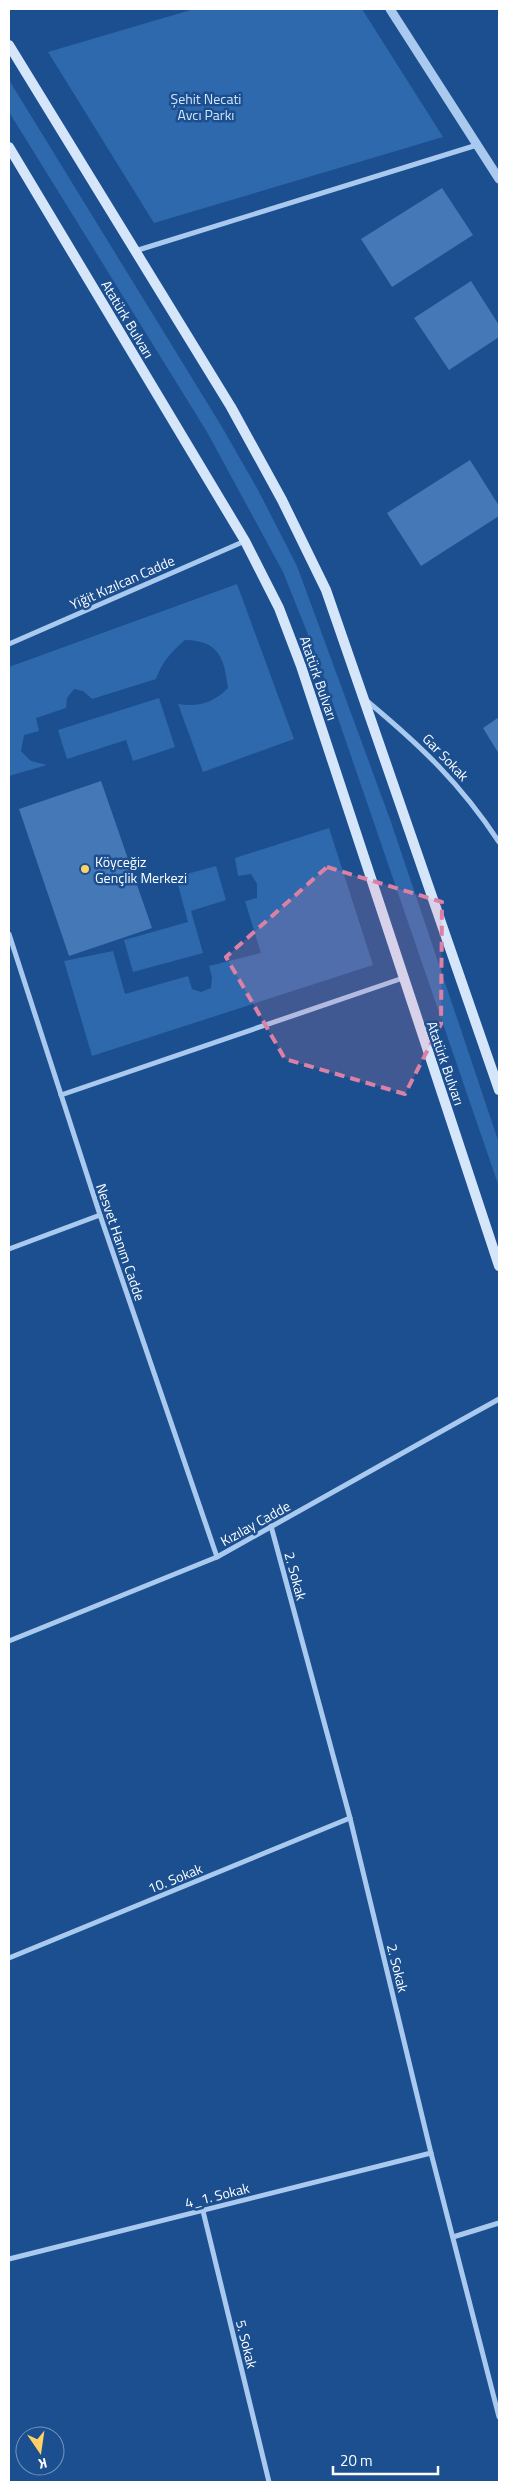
<svg xmlns="http://www.w3.org/2000/svg" width="508" height="2491" font-family="'Titillium Web',sans-serif">
<rect width="100%" height="100%" fill="#1b4f8f"/>
<g fill="#2e69ad">
<path d="M 194,9 L 362,9 L 443,137 L 154,223 L 48,52 Z"/>
<path d="M 9,80 L 222,427 L 258,490 L 297,566 L 391,822 L 499,1143 L 499,1187 L 317,657 L 283,572 L 207,432 L 9,112 Z"/>
<path d="M 237,584 L 294,739 L 203,772 L 178,704 C 199,707 213,703 228,688 C 224,657 219,641 185,640 C 171,652 162,662 156,679 L 92,699 L 83,691 L 74,689 L 67,698 L 66,708 L 36,718 L 39,731 L 24,735 L 21,751 L 31,761 L 47,765 L 9,776 L 9,667 Z"/>
<path d="M 159,698 L 175,747 L 133,761 L 126,740 L 67,759 L 58,730 Z"/>
<path d="M 329,828 L 373,965 L 92,1056 L 64,961 L 113,951 L 125,994 L 188,976 L 192,989 L 201,992 L 211,988 L 212,977 L 209,966 L 261,953 L 245,901 L 257,898 L 257,884 L 251,874 L 238,876 L 235,858 Z"/>
<path d="M 216,866 L 226,900 L 191,911 L 203,953 L 133,972 L 124,940 L 188,922 L 176,877 Z"/>
</g>
<g fill="#4478b7">
<path d="M 442,188 L 473,235 L 392,287 L 361,239 Z"/>
<path d="M 471,281 L 499,325 L 499,337 L 449,370 L 414,318 Z"/>
<path d="M 470,460 L 499,506 L 499,516 L 421,566 L 387,513 Z"/>
<path d="M 499,717 L 499,754 L 483,728 Z"/>
<path d="M 101,781 L 152,928 L 69,956 L 19,809 Z"/>
</g>
<g fill="none" stroke-linecap="round" stroke-linejoin="round">
<g stroke="#a9c9ee" stroke-width="5">
<path d="M 135,251 L 477,145"/>
<path d="M 9,644 L 245,541"/>
<path d="M 367,701 C 421,746 460,783 499,842"/>
<path d="M 9,934 L 100,1215 L 217,1557"/>
<path d="M 61,1095 L 403,978"/>
<path d="M 9,1249 L 100,1215"/>
<path d="M 271,1526 L 350,1818 L 431,2153 L 499,2417"/>
<path d="M 9,1641 L 217,1557 L 499,1399"/>
<path d="M 9,1958 L 350,1818"/>
<path d="M 203,2211 L 269,2482"/>
<path d="M 453,2237 L 499,2223"/>
<path d="M 9,2259 L 431,2153"/>
</g>
<path stroke="#a9c9ee" stroke-width="9" d="M 390,9 L 499,179"/>
<g stroke="#d6e6fa" stroke-width="10">
<path d="M 9,45 L 231,407 L 282,500 L 326,590 L 499,1090"/>
<path d="M 9,147 L 245,541 L 279,608 L 301,666 L 499,1266"/>
</g>
</g>
<path fill="#dd80a5" fill-opacity="0.2" stroke="#dd80a5" stroke-width="4" stroke-dasharray="10 6" stroke-linejoin="round" d="M 327,867 L 442,902 L 441,1024 L 405,1094 L 285,1059 L 226,957 Z"/>
<circle fill="#ffd166" stroke="#1b4f8f" stroke-width="2" cx="85" cy="869" r="5"/>
<g text-anchor="middle" dominant-baseline="central" stroke-width="5" stroke-linejoin="round" paint-order="stroke">
<g font-size="14" fill="#cfe3fa" stroke="#1b4f8f">
<text x="206" y="98">Şehit Necati<tspan x="206" dy="16">Avcı Parkı</tspan></text>
</g>
<g font-size="14" fill="#fff" stroke="#1b4f8f">
<text transform="translate(128 319) rotate(59)">Atatürk Bulvarı</text>
<text transform="translate(122 582) rotate(-24)">Yiğit Kızılcan Cadde</text>
<text transform="translate(319 678) rotate(71)">Atatürk Bulvarı</text>
<text transform="translate(446 757) rotate(46)">Gar Sokak</text>
<text transform="translate(446 1063) rotate(71)">Atatürk Bulvarı</text>
<text transform="translate(121 1242) rotate(71)">Nesvet Hanım Cadde</text>
<text transform="translate(255 1523) rotate(-29)">Kızılay Cadde</text>
<text transform="translate(296 1576) rotate(75)">2. Sokak</text>
<text transform="translate(175 1878) rotate(-22)">10. Sokak</text>
<text transform="translate(398 1968) rotate(76)">2. Sokak</text>
<text transform="translate(217 2195) rotate(-14)">4_1. Sokak</text>
<text transform="translate(247 2344) rotate(76)">5. Sokak</text>
</g>
<g font-size="14" fill="#fff" stroke="#1b4f8f" text-anchor="start">
<text x="95" y="861">Köyceğiz<tspan x="95" dy="16">Gençlik Merkezi</tspan></text>
</g>
</g>
<rect width="508" height="2491" fill="none" stroke="#ffffff" stroke-width="20"/>
<g transform="translate(40 2451) rotate(167)"><circle r="24" fill="#1b4f8f" stroke="#7695bc"/>
<path d="M0-4L9 19L0 12L-9 19Z" fill="#ffd166"/>
<text y="-8" font-size="14" font-weight="bold" text-anchor="middle" fill="#ffffff">K</text>
</g>
<path d="M333 2466v8h105v-8" fill="none" stroke="#ffffff" stroke-width="2.5"/>
<text x="340" y="2466" font-size="15" fill="#ffffff" stroke="#1b4f8f" stroke-width="4" paint-order="stroke">20 m</text>
</svg>
